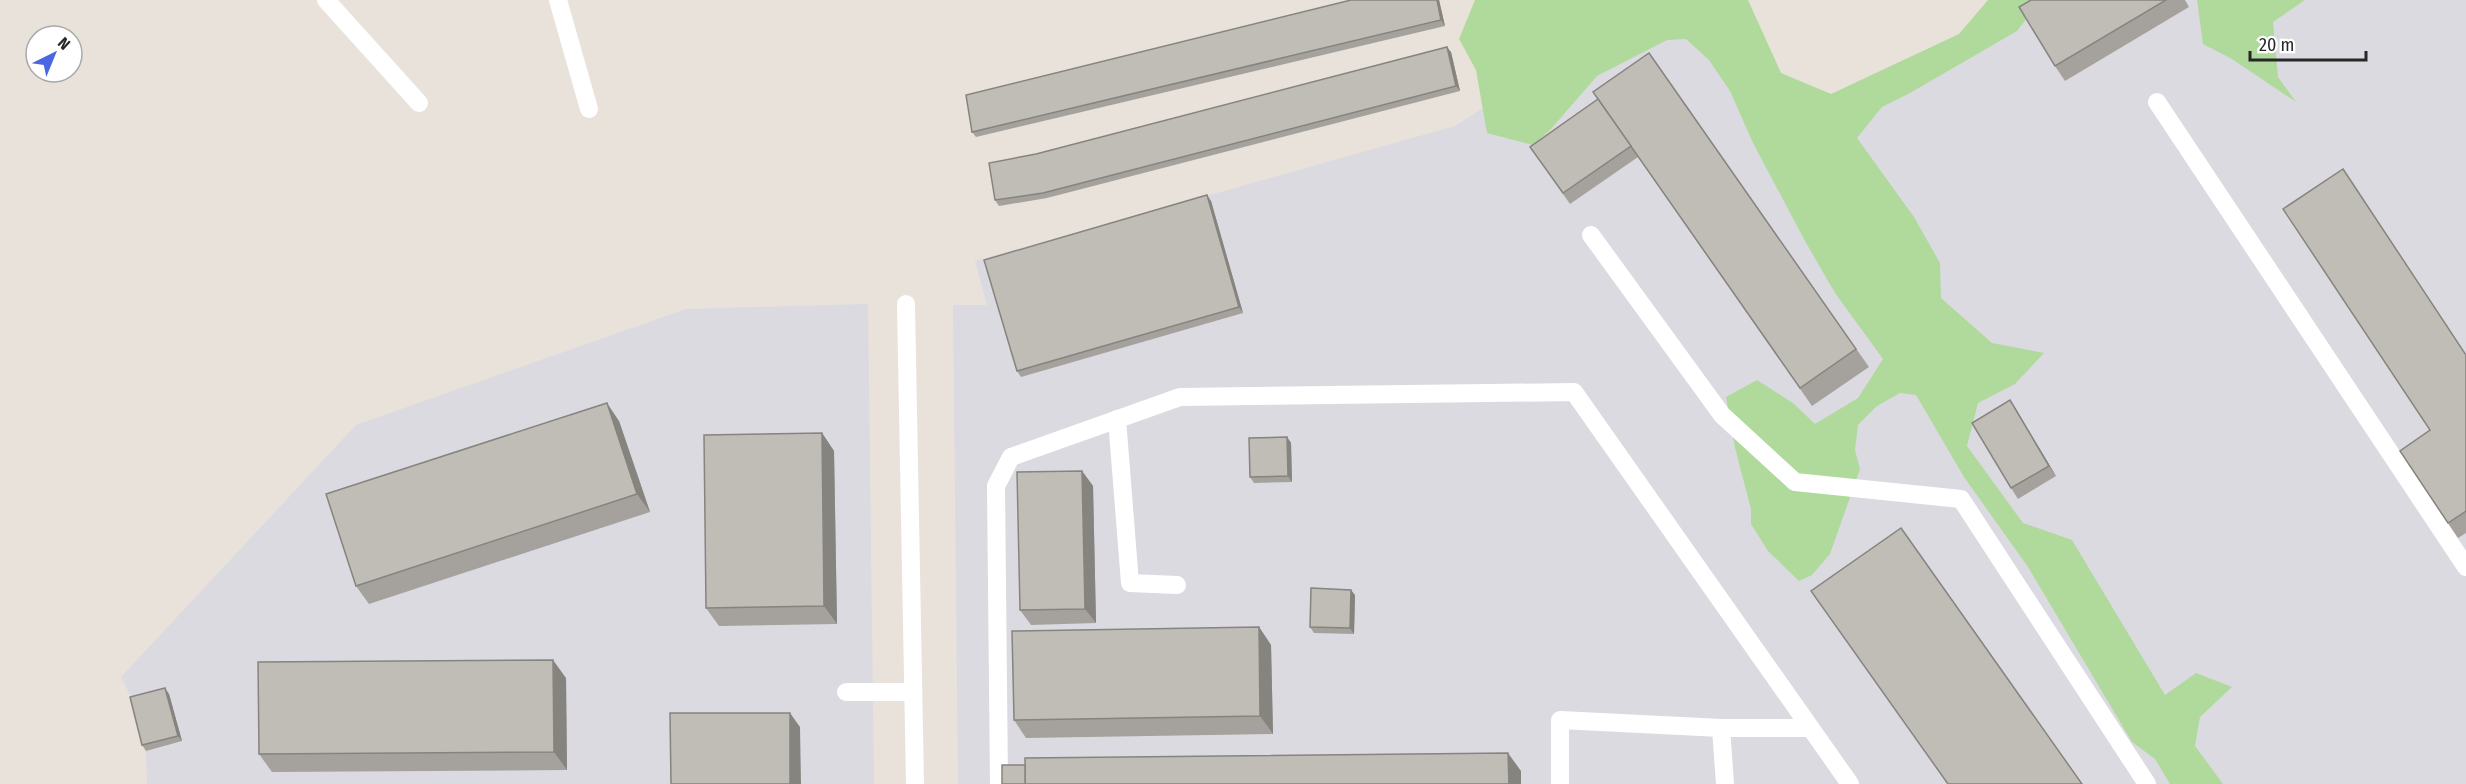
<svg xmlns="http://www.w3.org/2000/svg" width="2466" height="784" font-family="'Fira Sans Condensed',sans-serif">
<rect width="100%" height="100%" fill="#e8e2da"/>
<g fill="#dcdae1">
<path d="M 1650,0 L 1777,128 L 2054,0 L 2466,0 L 2466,784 L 958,784 L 953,305 L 987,305 L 975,261 L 1455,126 Z"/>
<path d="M 868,304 L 874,784 L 147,784 L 146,751 L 134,703 L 121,677 L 356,425 L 686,309 Z"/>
</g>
<g fill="#b0d99c">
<path d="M 1475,0 L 1748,0 L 1781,73 L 1831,94 L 1959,34 L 1988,0 L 2041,0 L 2017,31 L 1910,93 L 1882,107 L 1857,138 L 1914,217 L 1940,263 L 1941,298 L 1992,343 L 2044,353 L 2015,384 L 1978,403 L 1967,446 L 2023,523 L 2072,540 L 2165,695 L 2196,673 L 2232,687 L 2200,717 L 2195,746 L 2223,784 L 2170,784 L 2155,759 L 2132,742 L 2028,567 L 1964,477 L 1916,395 L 1900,393 L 1877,406 L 1858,425 L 1855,450 L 1860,469 L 1830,554 L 1812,575 L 1799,581 L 1768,551 L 1751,524 L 1751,509 L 1735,448 L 1726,397 L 1757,380 L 1793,403 L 1815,424 L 1858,398 L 1883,359 L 1835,293 L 1805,241 L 1753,143 L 1730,91 L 1709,60 L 1686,39 L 1667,40 L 1597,76 L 1551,129 L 1533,145 L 1487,133 L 1476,70 L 1459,39 Z"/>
<path d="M 2197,0 L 2305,0 L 2273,22 L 2278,77 L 2296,102 L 2232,59 L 2203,44 Z"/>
</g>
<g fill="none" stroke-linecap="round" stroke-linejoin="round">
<g stroke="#fff" stroke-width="18">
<path d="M 326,0 L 419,103"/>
<path d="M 558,0 L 589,109"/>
<path d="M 2157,102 L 2466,567"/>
<path d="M 1591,235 L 1722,415 L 1795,482 L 1961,499 L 2147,784"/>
<path d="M 906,304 L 915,784"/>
<path d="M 1117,419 L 1130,583 L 1177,585"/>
<path d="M 846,692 L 913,692"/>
<path d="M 1721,728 L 1725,784"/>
<path d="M 999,784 L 996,486 L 1011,457 L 1180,397 L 1574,392 L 1850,784"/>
<path d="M 1560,784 L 1560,720 L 1721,728 L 1810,728"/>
</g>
</g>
<g fill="#a5a29d">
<path d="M 1439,0 L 1445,26 L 976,137 L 972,132 Z"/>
<path d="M 2031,0 L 2185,0 L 2189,7 L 2065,81 L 2055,66 Z"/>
<path d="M 1451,52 L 1460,91 L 1047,198 L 999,206 L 995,200 Z"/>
<path d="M 1649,53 L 1869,367 L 1812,406 L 1624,137 L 1638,157 L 1570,204 L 1530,147 L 1598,99 Z"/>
<path d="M 2343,169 L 2466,355 L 2466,533 L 2458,538 L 2448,523 L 2430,430 Z"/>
<path d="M 1211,201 L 1243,313 L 1021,377 L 1017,371 Z"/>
<path d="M 2010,400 L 2017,411 L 2056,476 L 2018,499 L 2011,488 Z"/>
<path d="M 619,421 L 650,512 L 369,604 L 356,586 Z"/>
<path d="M 822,433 L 834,451 L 837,624 L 719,626 L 706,608 Z"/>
<path d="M 1287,437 L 1291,443 L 1292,482 L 1254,483 L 1250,477 Z"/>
<path d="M 1082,471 L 1093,486 L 1096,623 L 1031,625 L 1020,610 Z"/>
<path d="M 1355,595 L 1354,634 L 1314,633 L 1310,627 Z"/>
<path d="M 1259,627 L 1271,645 L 1273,734 L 1026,738 L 1014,720 Z"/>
<path d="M 566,678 L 567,770 L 272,772 L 259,754 Z"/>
<path d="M 169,694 L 182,741 L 146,751 L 142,745 Z"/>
</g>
<g fill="#86847f">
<path d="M 1437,0 L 1439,0 L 1445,26 L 1441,20 Z"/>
<path d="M 1447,47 L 1451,52 L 1460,91 L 1456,86 Z"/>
<path d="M 1207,195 L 1211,201 L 1243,313 L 1239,307 Z"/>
<path d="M 2010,400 L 2017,411 L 2056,476 L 2049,466 Z"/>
<path d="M 607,403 L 619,421 L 650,512 L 637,494 Z"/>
<path d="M 822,433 L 834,451 L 837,624 L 824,606 Z"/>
<path d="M 1287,437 L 1291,443 L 1292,482 L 1288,476 Z"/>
<path d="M 1082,471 L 1093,486 L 1096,623 L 1085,609 Z"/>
<path d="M 1351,590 L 1355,595 L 1354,634 L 1350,628 Z"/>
<path d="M 1259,627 L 1271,645 L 1273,734 L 1260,716 Z"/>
<path d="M 553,660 L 566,678 L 567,770 L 554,752 Z"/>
<path d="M 165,688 L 169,694 L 182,741 L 178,736 Z"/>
<path d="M 790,713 L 800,727 L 801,784 L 790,784 Z"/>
<path d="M 1508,753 L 1521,771 L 1521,784 L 1509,784 Z"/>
</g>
<g fill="#c0bcb6" stroke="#86847f" stroke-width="1.5">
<path d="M 1351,0 L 1437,0 L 1441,20 L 972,132 L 966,95 Z"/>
<path d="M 2031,0 L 2166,0 L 2055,66 L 2019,7 Z"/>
<path d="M 1447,47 L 1456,86 L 1043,193 L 995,200 L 989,163 L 1036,154 Z"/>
<path d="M 1649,53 L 1856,349 L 1800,388 L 1593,92 Z"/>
<path d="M 1598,99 L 1631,146 L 1563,193 L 1530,147 Z"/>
<path d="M 2343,169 L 2466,355 L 2466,511 L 2448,523 L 2400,451 L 2430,430 L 2283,209 Z"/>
<path d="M 1207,195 L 1239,307 L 1017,371 L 984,260 Z"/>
<path d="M 2010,400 L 2049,466 L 2011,488 L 1972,423 Z"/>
<path d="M 607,403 L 637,494 L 356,586 L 326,494 Z"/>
<path d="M 822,433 L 824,606 L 706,608 L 704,435 Z"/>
<path d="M 1287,437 L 1288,476 L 1250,477 L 1249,438 Z"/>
<path d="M 1082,471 L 1085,609 L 1020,610 L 1017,472 Z"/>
<path d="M 1901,528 L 2082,784 L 1948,784 L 1811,591 Z"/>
<path d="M 1311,588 L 1351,590 L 1350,628 L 1310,627 Z"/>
<path d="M 1259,627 L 1260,716 L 1014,720 L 1012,631 Z"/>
<path d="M 553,660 L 554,752 L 259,754 L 258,662 Z"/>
<path d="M 165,688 L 178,736 L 142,745 L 130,697 Z"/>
<path d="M 670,713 L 790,713 L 790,784 L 671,784 Z"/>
<path d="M 1508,753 L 1509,784 L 1025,784 L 1025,758 Z"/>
<rect x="1002" y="765" width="23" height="19"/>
</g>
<g transform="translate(54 54) rotate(43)"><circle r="28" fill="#ffffff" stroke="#a9a9a9" stroke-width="1.5"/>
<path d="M0-4.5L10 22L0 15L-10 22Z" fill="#4b66e3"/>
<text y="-9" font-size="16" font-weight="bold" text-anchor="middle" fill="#272727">N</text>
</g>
<path d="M2250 51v9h116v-9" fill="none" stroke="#272727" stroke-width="3"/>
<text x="2259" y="51" font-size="18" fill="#272727" stroke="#ffffff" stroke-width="4.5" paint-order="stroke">20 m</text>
</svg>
